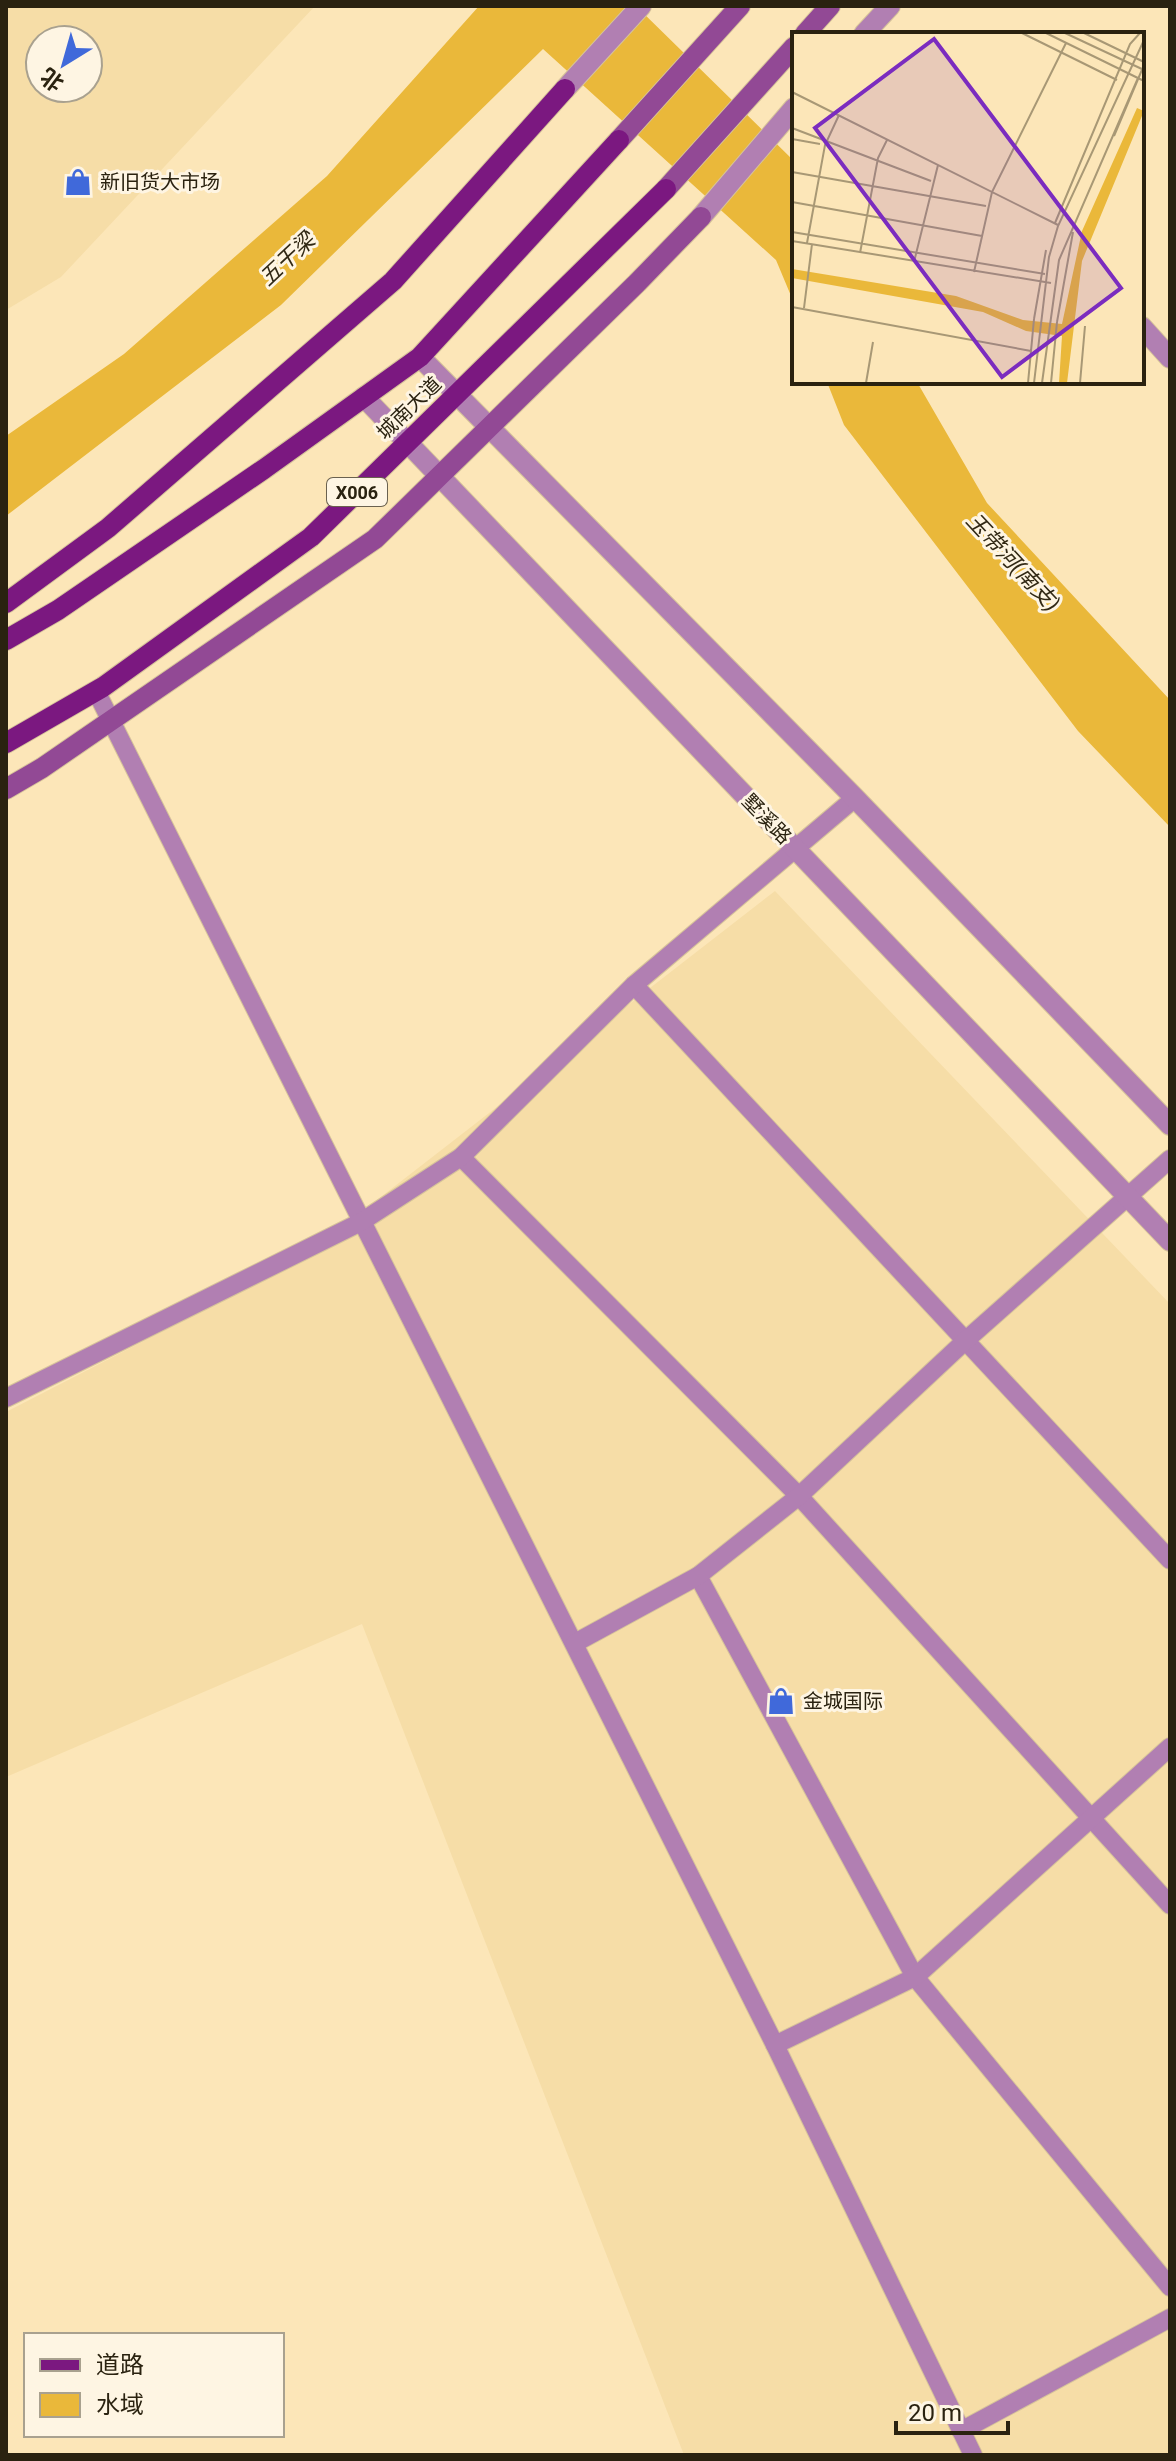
<svg xmlns="http://www.w3.org/2000/svg" width="1176" height="2461" font-family="Roboto,'Noto Sans SC',sans-serif">
<rect width="100%" height="100%" fill="#fce6b8"/>
<g fill="#f6dda7" fill-rule="evenodd">
<path d="M 6,6 L 315,6 L 61,277 L 6,310 ZM 40,40 L 88,40 L 88,88 L 40,88 Z"/>
<path d="M 775,891 L 1170,1304 L 1170,2455 L 684,2455 L 362,1624 L 6,1777 L 6,1412 L 297,1262 Z"/>
</g>
<g fill="#eab83a">
<path d="M 479,6 L 636,6 L 794,161 L 794,303 L 776,260 L 543,49 L 281,305 L 6,516 L 6,436 L 124,354 L 327,176 Z"/>
<path d="M 827,382 L 917,382 L 987,503 L 1170,700 L 1170,827 L 1078,731 L 844,425 Z"/>
</g>
<g fill="none" stroke-linecap="round" stroke-linejoin="round">
<g stroke="#d6c39a" stroke-width="20">
<g id="service">
<path d="M 96,691 L 775,2045 L 973,2455"/>
<path d="M 634,985 L 1170,1560"/>
<path d="M 461,1157 L 799,1496 L 1170,1905"/>
<path d="M 6,1398 L 361,1222 L 461,1157 L 634,985 L 855,798"/>
<path d="M 698,1576 L 915,1977 L 1170,2287"/>
<path d="M 575,1643 L 698,1576 L 799,1496 L 965,1341 L 1170,1159"/>
<path d="M 775,2045 L 915,1977 L 1170,1747"/>
<path d="M 961,2431 L 1170,2318"/>
</g>
</g>
<g stroke="#d6c39a" stroke-width="22">
<path id="minor" d="M 1142,327 L 1170,358"/>
</g>
<g stroke="#d6c39a" stroke-width="22">
<g id="tertiary">
<path d="M 864,34 L 890,6"/>
<path d="M 565,89 L 641,6"/>
<path d="M 701,217 L 794,108"/>
<path d="M 420,357 L 855,798 L 1170,1125"/>
<path d="M 364,397 L 1170,1241"/>
</g>
</g>
<g stroke="#d6c39a" stroke-width="22">
<g id="secondary">
<path d="M 805,34 L 830,6"/>
<path d="M 619,140 L 740,6"/>
<path d="M 666,189 L 794,47"/>
<path d="M 6,789 L 42,768 L 375,539 L 637,283 L 701,217"/>
</g>
</g>
<g stroke="#d6c39a" stroke-width="22">
<g id="primary">
<path d="M 6,603 L 108,528 L 393,281 L 565,89"/>
<path d="M 6,640 L 58,610 L 264,469 L 420,357 L 619,140"/>
<path d="M 6,743 L 103,687 L 311,537 L 666,189"/>
</g>
</g>
<use href="#service" stroke="#b17fb2" stroke-width="18"/>
<use href="#minor" stroke="#b17fb2" stroke-width="20"/>
<use href="#tertiary" stroke="#b17fb2" stroke-width="20"/>
<use href="#secondary" stroke="#924995" stroke-width="20"/>
<use href="#primary" stroke="#7b1880" stroke-width="20"/>
</g>
<defs>
<g id="shop-bare" transform="scale(2.16)"><path d="M-5-2.5h2.3a2.7 3.5 0 0 1 5.4 0H5L5.5 6h-11ZM-1.5-2.5h3a1.5 2.3 0 0 0-3 0Z" fill="#4069da" stroke="#fef5e3" stroke-width="2.5" paint-order="stroke"/></g>
</defs>
<g fill-rule="evenodd">
<use href="#shop-bare" x="78" y="182"/>
<use href="#shop-bare" x="781" y="1701"/>
</g>
<g text-anchor="middle" dominant-baseline="central" stroke-width="6" stroke-linejoin="round" paint-order="stroke">
<rect fill="#fef5e3" stroke="#6a614f" stroke-width="2" x="327" y="478" width="60" height="28" rx="6"/>
<g font-size="18" font-weight="bold" fill="#2a2210">
<text x="357" y="492">X006</text>
</g>
<g font-size="20" fill="#2a2210" stroke="#fef5e3" text-anchor="start">
<text x="100" y="182">新旧货大市场</text>
<text x="803" y="1701">金城国际</text>
</g>
<g font-size="20" fill="#2a2210" stroke="#fef5e3">
<text transform="translate(409 408) rotate(-44)">城南大道</text>
<text transform="translate(767 819) rotate(46)">墅溪路</text>
</g>
<g font-size="22" font-style="italic" fill="#322915" stroke="#fef5e3">
<text transform="translate(287 259) rotate(-43)">五干梁</text>
<text transform="translate(1013 562) rotate(47)">玉带河(南支)</text>
</g>
</g>
<g transform="translate(792 32)">
<rect width="352" height="352" fill="#fce6b8"/>
<path d="M 345,76 L 352,79 L 290,229 L 275,351 L 267,351 L 270,304 L 234,299 L 191,280 L 0,246 L 0,237 L 164,264 L 231,288 L 270,292 L 290,199 Z" fill="#eab83a"/>
<path fill="none" stroke="#a89875" stroke-width="2" d="M 230,1 L 325,48M 254,1 L 352,49M 273,1 L 352,38M 292,1 L 352,30M 0,60 L 266,193M 0,96 L 139,149M 322,104 L 352,33M 0,107 L 28,112M 0,140 L 194,174M 0,170 L 190,204M 263,191 L 338,12 L 348,1M 0,200 L 253,242M 0,209 L 259,251M 15,211 L 33,113 L 47,83M 68,221 L 86,126 L 95,108M 122,230 L 146,133M 182,240 L 200,160 L 274,11M 0,275 L 239,319M 12,276 L 20,212M 242,287 L 254,218M 265,290 L 281,200M 74,351 L 81,310M 236,351 L 242,287M 242,351 L 257,225 L 266,194 L 352,8M 250,351 L 267,228 L 346,46M 259,351 L 265,290M 288,351 L 293,294"/>
<path fill="#7b2cbf" fill-opacity="0.15" stroke="#7b2cbf" stroke-width="4" d="M 142,7 L 329,256 L 210,345 L 23,96 Z"/>
<rect width="352" height="352" fill="none" stroke="#2a2210" stroke-width="4"/>
</g>
<rect width="1176" height="2461" fill="none" stroke="#2a2210" stroke-width="16"/>
<rect x="24" y="2333" width="260" height="104" fill="#fef5e3" stroke="#a9a18f" stroke-width="2"/>
<rect x="40" y="2359" width="40" height="12" fill="#7b1880" stroke="#a9a18f" stroke-width="2"/>
<text x="96" y="2373" font-size="24" fill="#2a2210">道路</text>
<rect x="40" y="2393" width="40" height="24" fill="#eab83a" stroke="#a9a18f" stroke-width="2"/>
<text x="96" y="2413" font-size="24" fill="#2a2210">水域</text>
<g transform="translate(64 64) rotate(217)"><circle r="38" fill="#fef5e3" stroke="#a9a18f" stroke-width="2"/>
<path d="M0-6L14 30L0 20L-14 30Z" fill="#4069da"/>
<text y="-12" font-size="22" font-weight="bold" text-anchor="middle" fill="#2a2210">北</text>
</g>
<path d="M896 2421v12h112v-12" fill="none" stroke="#2a2210" stroke-width="4"/>
<text x="908" y="2421" font-size="24" fill="#2a2210" stroke="#fef5e3" stroke-width="6" paint-order="stroke">20 m</text>
</svg>
